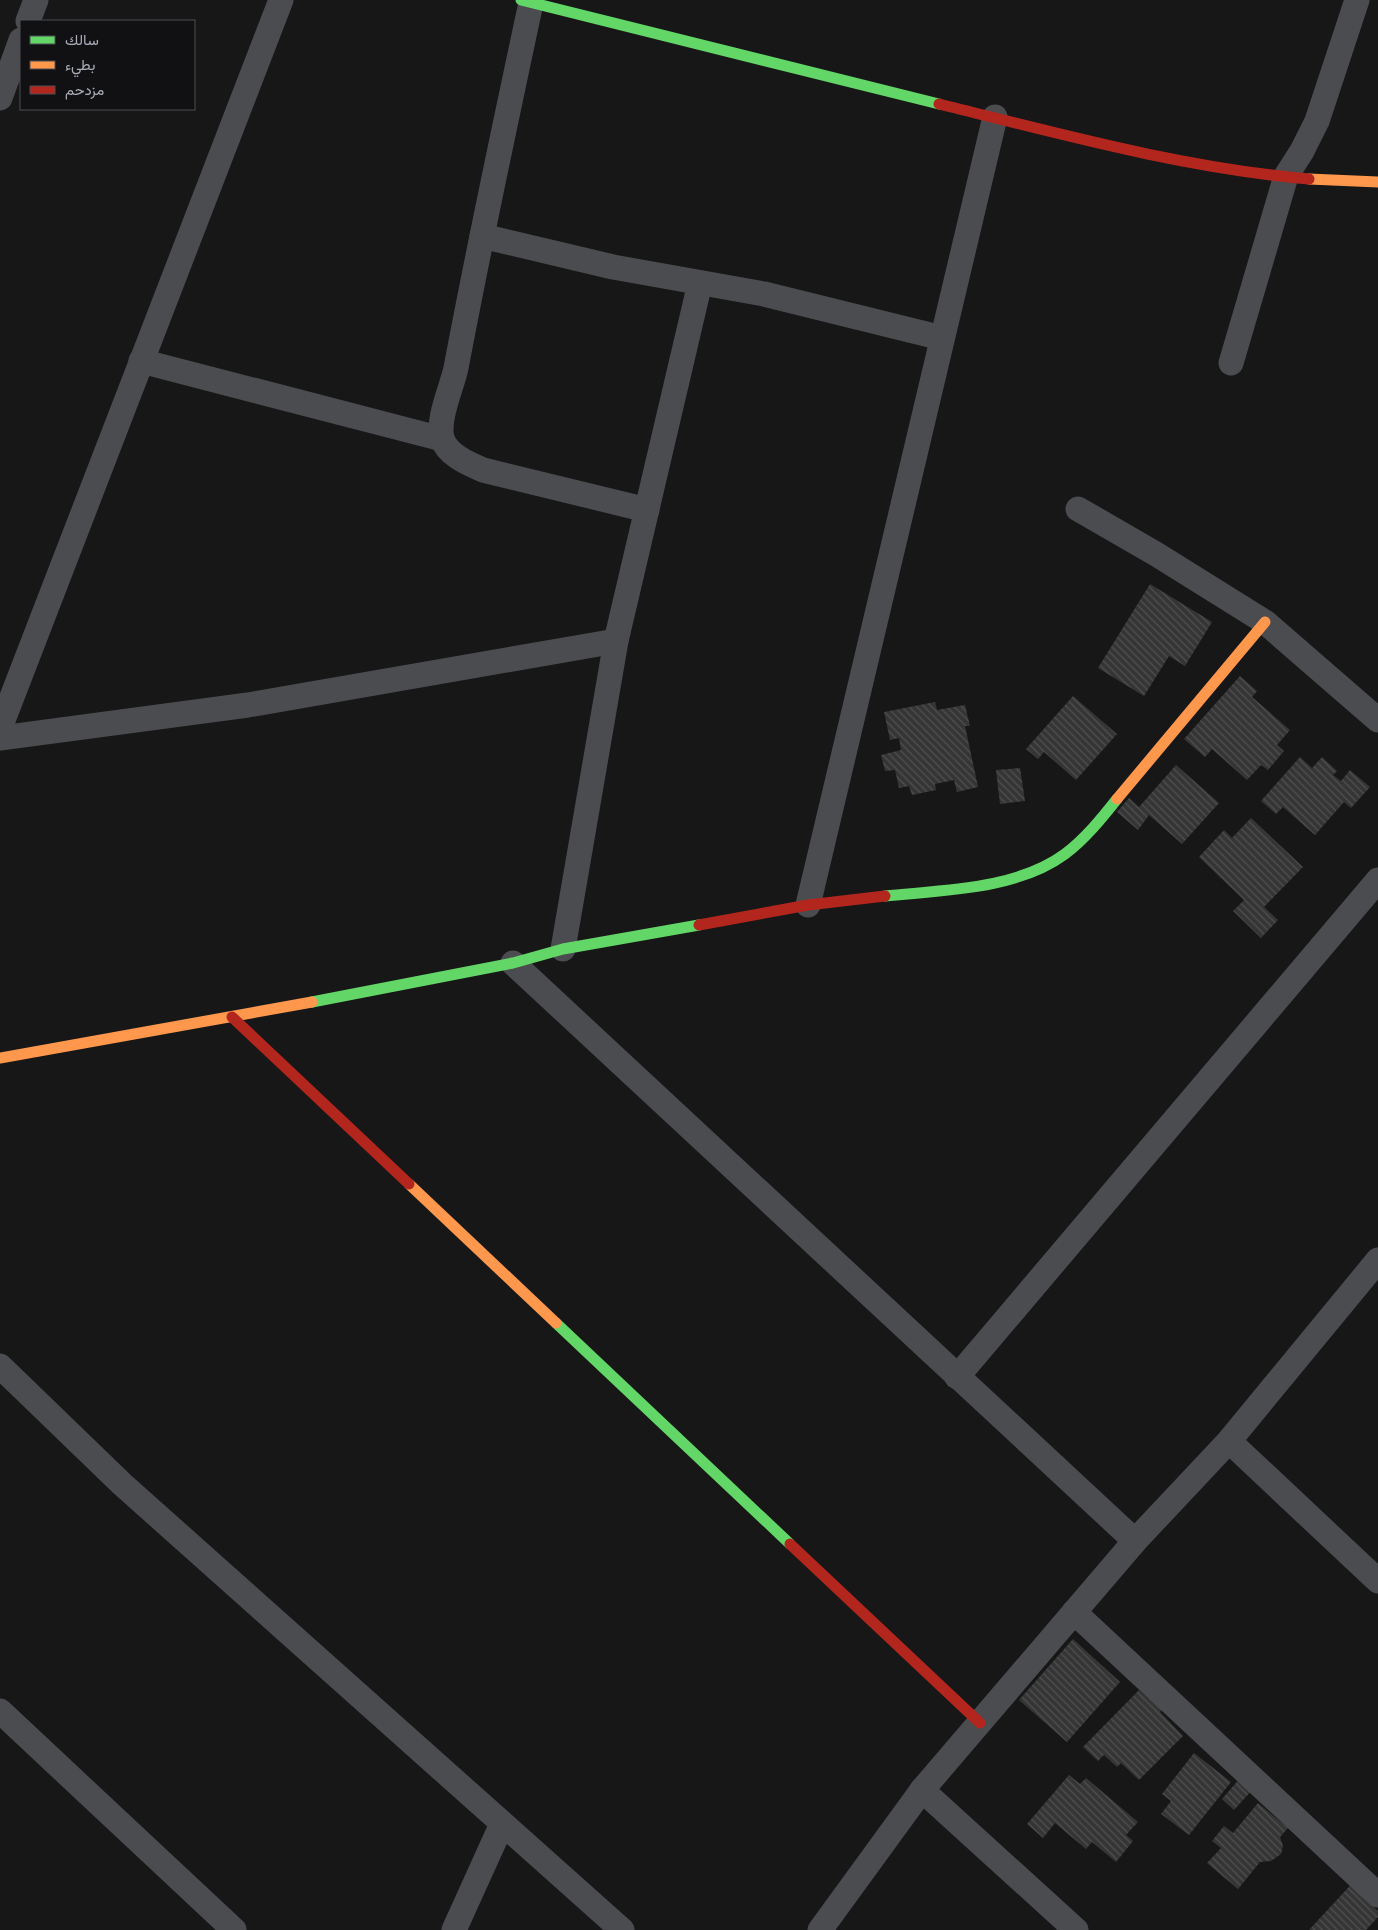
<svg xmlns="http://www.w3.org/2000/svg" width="1378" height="1930" font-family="Poppins,Vazirmatn,sans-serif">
<defs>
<pattern id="building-back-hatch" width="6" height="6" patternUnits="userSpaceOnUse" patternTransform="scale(1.25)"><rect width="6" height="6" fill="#353536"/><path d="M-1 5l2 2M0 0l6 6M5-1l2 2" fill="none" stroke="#4f5051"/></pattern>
</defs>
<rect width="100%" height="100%" fill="#171717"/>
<g fill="url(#building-back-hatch)">
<path d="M 1150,584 L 1212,622 L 1185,666 L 1169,656 L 1144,696 L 1098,668 Z"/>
<path d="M 1240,676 L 1257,691 L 1252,697 L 1290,730 L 1277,745 L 1284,751 L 1268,770 L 1261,765 L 1247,780 L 1212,749 L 1205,757 L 1184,739 Z"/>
<path d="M 1073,696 L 1117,734 L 1076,780 L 1044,752 L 1038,759 L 1026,749 Z"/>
<path d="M 935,702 L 937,710 L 965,705 L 970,726 L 965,726 L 978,787 L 957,792 L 954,780 L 935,784 L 936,790 L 912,795 L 909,786 L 899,788 L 895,770 L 885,771 L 881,755 L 901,750 L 899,738 L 890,740 L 884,712 Z"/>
<path d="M 1300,757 L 1312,768 L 1322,757 L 1337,771 L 1333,775 L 1341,781 L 1350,770 L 1370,787 L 1351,808 L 1344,802 L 1315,835 L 1283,807 L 1276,814 L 1261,801 Z"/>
<path d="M 1176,765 L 1219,803 L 1182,844 L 1149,815 L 1138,830 L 1117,812 L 1129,798 L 1139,807 Z"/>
<path d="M 1020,768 L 1025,801 L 1000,804 L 996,770 Z"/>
<path d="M 1251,818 L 1303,867 L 1264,907 L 1278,920 L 1261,938 L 1233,911 L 1244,900 L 1199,857 L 1224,830 L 1232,838 Z"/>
<path d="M 1073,1639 L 1120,1682 L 1067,1742 L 1019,1700 Z"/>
<path d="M 1139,1690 L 1149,1699 L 1156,1692 L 1168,1703 L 1160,1712 L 1183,1736 L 1139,1780 L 1121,1763 L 1117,1767 L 1104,1755 L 1098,1761 L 1083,1747 Z"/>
<path d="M 1194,1753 L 1231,1782 L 1189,1835 L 1161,1814 L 1171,1801 L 1162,1794 Z"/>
<path d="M 1069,1775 L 1080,1784 L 1086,1778 L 1138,1822 L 1126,1835 L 1133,1841 L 1116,1862 L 1092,1842 L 1086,1849 L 1055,1823 L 1043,1838 L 1027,1824 Z"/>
<path d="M 1241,1777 L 1254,1788 L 1234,1810 L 1222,1799 Z"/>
<path d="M 1258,1803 L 1288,1828 L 1280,1837 L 1283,1846 L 1281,1854 L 1271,1861 L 1260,1862 L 1238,1889 L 1207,1863 L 1221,1848 L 1212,1841 L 1224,1826 L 1233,1833 Z"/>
<path d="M 1358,1877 L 1364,1899 L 1378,1911 L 1378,1917 L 1366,1930 L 1309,1930 Z"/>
</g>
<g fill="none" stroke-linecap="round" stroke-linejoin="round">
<g stroke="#4b4c50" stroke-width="25">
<path d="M 531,3 C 505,124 479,246 456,368 C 452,387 437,419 442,438 C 447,455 469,464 483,470 L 647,510"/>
<path d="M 28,21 L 36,0"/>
<path d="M 0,98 L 21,40"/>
<path d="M 482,236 L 613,267 L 764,294 L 942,338"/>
<path d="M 141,361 L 442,439"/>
<path d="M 1231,363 L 1286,176 L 1302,151 L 1317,121 L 1357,0"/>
<path d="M 1078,509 L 1156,554 L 1265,622 L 1378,720"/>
<path d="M 0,728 L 281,0"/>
<path d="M 0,738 L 248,705 L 616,641"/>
<path d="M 808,905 L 995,117"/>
<path d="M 563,949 L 616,641 L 700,283"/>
<path d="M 513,963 L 1135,1541"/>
<path d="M 0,1366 L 122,1484 L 622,1930"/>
<path d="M 957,1377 L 1378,880"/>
<path d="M 1229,1441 L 1378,1581"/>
<path d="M 1074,1612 L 1378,1895"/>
<path d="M 0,1711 L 234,1930"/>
<path d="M 922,1790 L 1076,1930"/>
<path d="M 454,1930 L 502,1824"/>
<path d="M 820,1930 L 922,1790 L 1135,1541 L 1229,1441 L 1378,1260"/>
</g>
<g stroke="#63d668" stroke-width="11">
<path d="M 521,0 L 939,104"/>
<path d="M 885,896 C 943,890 1016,890 1065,854 C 1085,839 1102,818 1117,799"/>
<path d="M 312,1002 L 513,963 L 563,949 L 699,925"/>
<path d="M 556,1323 L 790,1544"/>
</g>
<g stroke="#ff974d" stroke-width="11">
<path d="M 1309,179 L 1378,182"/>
<path d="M 1117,799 L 1265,622"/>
<path d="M 0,1058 L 312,1002"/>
<path d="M 409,1184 L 556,1323"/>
</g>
<g stroke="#b3261e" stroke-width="11">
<path d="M 939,104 C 1061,134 1183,168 1309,179"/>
<path d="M 699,925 L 808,905 L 885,896"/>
<path d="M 232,1017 L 409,1184"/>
<path d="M 790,1544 L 980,1723"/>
</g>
</g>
<rect x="20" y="20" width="175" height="90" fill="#111113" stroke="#4d4f55"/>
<rect x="30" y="36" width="25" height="8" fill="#63d668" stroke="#4d4f55"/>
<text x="65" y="45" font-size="15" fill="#a8adb8">سالك</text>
<rect x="30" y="61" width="25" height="8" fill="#ff974d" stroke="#4d4f55"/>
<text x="65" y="70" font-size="15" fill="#a8adb8">بطيء</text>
<rect x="30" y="86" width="25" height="8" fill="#b3261e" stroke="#4d4f55"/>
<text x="65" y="95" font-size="15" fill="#a8adb8">مزدحم</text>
</svg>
